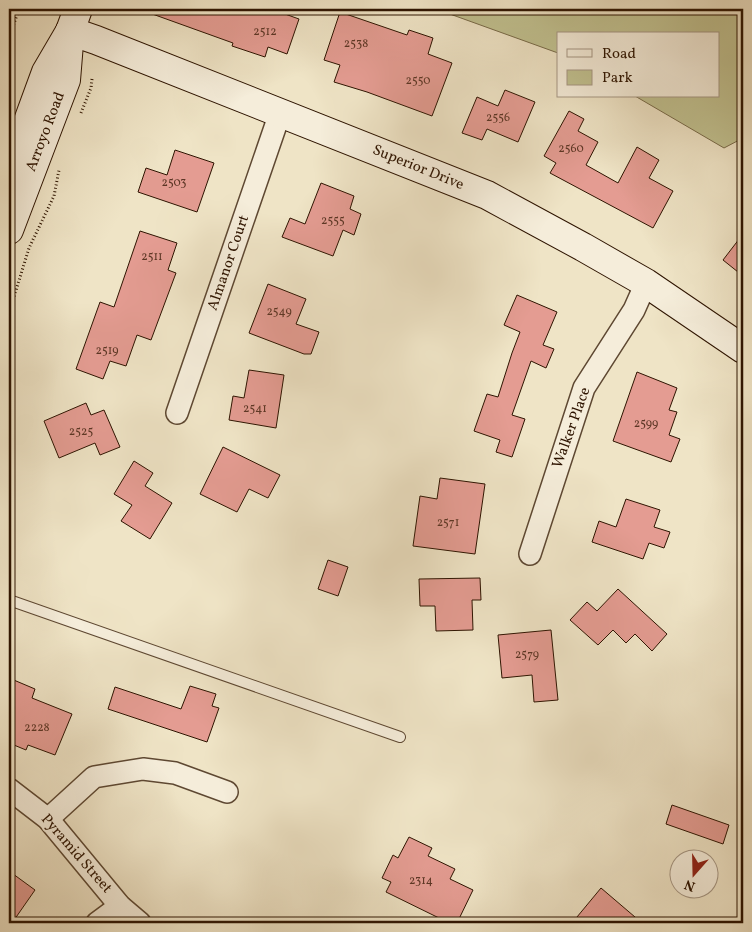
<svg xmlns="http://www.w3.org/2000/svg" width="752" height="932" font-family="Vollkorn,serif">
<rect width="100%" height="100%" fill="#efe4c6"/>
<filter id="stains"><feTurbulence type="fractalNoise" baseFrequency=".004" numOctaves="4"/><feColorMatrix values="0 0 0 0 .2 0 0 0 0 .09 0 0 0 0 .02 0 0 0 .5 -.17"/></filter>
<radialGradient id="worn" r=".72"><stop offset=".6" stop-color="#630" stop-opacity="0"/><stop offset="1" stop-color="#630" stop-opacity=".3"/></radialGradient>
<path fill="#c1c190" stroke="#786a48" d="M 436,9 L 743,9 L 743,138 L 724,148 L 635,96 L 718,96 L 718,34 L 558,34 L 558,53 Z"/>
<g fill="#e49c92" stroke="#2e1401">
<path d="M 144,9 L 271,9 L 299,19 L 287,54 L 268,47 L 265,57 L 232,46 L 233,43 L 144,11 Z"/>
<path d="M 340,12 L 407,35 L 409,30 L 433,38 L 428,54 L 452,63 L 432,116 L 367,92 L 334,82 L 340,65 L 324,60 Z"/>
<path d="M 505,90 L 535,102 L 518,142 L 487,129 L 482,140 L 462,133 L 477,97 L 498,106 Z"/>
<path d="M 569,111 L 584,119 L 578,131 L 598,142 L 586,165 L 618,183 L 637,147 L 659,160 L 649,178 L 673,191 L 653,228 L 550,173 L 556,163 L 544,156 Z"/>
<path d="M 175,150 L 214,163 L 197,212 L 138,192 L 146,168 L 167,175 Z"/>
<path d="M 321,183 L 354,196 L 350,209 L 361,214 L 354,235 L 343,230 L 333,256 L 282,237 L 290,218 L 305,224 Z"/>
<path d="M 140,231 L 177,243 L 168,270 L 176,273 L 151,340 L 137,335 L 126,366 L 110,361 L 103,379 L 76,369 L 100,302 L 114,307 Z"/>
<path d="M 743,234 L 743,276 L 723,260 Z"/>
<path d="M 268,284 L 306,299 L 296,324 L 319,332 L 311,354 L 304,354 L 249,333 Z"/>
<path d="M 517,295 L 557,312 L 543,345 L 554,349 L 546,368 L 531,361 L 512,415 L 525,419 L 512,457 L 496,452 L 500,440 L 474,431 L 487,394 L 498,397 L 512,353 L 520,332 L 504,325 Z"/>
<path d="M 249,370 L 284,375 L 276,428 L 229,420 L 233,396 L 244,398 Z"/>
<path d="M 637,372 L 677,388 L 669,410 L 677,412 L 669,435 L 680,439 L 671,462 L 613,441 Z"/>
<path d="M 86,403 L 91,415 L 104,410 L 120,447 L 100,455 L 95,443 L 59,458 L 44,421 Z"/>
<path d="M 223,447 L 280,475 L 268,498 L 249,489 L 237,512 L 200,494 Z"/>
<path d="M 134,461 L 153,473 L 145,486 L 172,503 L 150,539 L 121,521 L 132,505 L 114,494 Z"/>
<path d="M 440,478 L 485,484 L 475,554 L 413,546 L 420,496 L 437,499 Z"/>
<path d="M 626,499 L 660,510 L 654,527 L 670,532 L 664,548 L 649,543 L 643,559 L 592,542 L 599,521 L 616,527 Z"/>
<path d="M 328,560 L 348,567 L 338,596 L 318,589 Z"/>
<path d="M 480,578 L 481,600 L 472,600 L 473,630 L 436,631 L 435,606 L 420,606 L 419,579 Z"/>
<path d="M 618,589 L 667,634 L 652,651 L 635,634 L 626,643 L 613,630 L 598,645 L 570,620 L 587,602 L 597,611 Z"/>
<path d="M 551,630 L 558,700 L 534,702 L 532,675 L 502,678 L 498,635 Z"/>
<path d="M 9,678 L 35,689 L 32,698 L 72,714 L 55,755 L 28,745 L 26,750 L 9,743 Z"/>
<path d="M 190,686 L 216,694 L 212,706 L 219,708 L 207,742 L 108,709 L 115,687 L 181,709 Z"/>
<path d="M 672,805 L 729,825 L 723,844 L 666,824 Z"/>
<path d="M 409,837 L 432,848 L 428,856 L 455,869 L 450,879 L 473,890 L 457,923 L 436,923 L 439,918 L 386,892 L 391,882 L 382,878 L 393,855 L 398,858 Z"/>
<path d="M 9,871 L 35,890 L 12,923 L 9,923 Z"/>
<path d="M 601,888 L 642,923 L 572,923 Z"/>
</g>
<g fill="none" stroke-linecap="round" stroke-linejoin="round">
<g stroke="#5e4832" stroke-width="12">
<path id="lane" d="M 9,600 L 400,737"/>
</g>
<g stroke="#5e4832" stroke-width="24">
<g id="street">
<path d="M 177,413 L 280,113"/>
<path d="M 530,554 L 584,388 L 634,310 L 646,283"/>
<path d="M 9,789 L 48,819 L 120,906 L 140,923"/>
<path d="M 48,819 L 94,777 L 143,769 L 175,773 L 227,792"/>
<path d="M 97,923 L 120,906"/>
</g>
</g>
<g stroke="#2e1401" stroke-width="30">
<g id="secondary">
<path d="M 70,31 L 96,40 L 487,195 L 583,247 L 646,283 L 743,349"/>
<path d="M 9,173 L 46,72 L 70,31 L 78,9"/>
<path d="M 9,230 L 66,80 L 70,31"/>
</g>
</g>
<g stroke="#2e1401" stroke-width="3" stroke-dasharray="1 2.5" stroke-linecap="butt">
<path d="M 9,38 L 19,9"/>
<path d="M 81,113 L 91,88 L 92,79"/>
<path d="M 9,313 L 29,248 L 54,196 L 59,170"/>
</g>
<use href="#lane" stroke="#f5edda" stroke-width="10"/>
<use href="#street" stroke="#f5edda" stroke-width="21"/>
<use href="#secondary" stroke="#f5edda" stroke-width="28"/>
</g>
<g text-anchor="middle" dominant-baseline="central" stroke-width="4" stroke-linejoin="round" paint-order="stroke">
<g font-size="12" fill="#5c3625">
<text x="265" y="32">2512</text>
<text x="356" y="44">2538</text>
<text x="418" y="81">2550</text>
<text x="498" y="118">2556</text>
<text x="571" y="149">2560</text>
<text x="174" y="183">2503</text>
<text x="333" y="221">2555</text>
<text x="152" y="257">2511</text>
<text x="279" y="312">2549</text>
<text x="107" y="351">2519</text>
<text x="255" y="409">2541</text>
<text x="646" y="424">2599</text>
<text x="81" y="432">2525</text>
<text x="448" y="523">2571</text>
<text x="527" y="655">2579</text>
<text x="37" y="728">2228</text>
<text x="421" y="881">2314</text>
</g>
<g font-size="15" fill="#2e1401" stroke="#f5edda">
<text transform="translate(46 132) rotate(-69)">Arroyo Road</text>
<text transform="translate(418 168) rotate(22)">Superior Drive</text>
<text transform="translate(229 263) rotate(-71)">Almanor Court</text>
<text transform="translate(572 428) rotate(-70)">Walker Place</text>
<text transform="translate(76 854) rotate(49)">Pyramid Street</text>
</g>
</g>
<rect width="752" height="932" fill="none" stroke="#efe4c6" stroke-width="30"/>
<rect x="10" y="10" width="732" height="912" fill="none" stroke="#2e1401" stroke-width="2.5"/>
<rect x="15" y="15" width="722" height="902" fill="none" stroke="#2e1401"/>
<rect x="557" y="32" width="162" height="65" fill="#f5edda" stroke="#a59683"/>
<rect x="567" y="49" width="25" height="8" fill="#f5edda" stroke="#a59683"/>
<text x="602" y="58" font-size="15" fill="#2e1401">Road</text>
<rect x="567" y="70" width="25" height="15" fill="#c1c190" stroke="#a59683"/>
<text x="602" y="82" font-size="15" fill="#2e1401">Park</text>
<g transform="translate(694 874) rotate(200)"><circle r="24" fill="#f5edda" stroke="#a59683"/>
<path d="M0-4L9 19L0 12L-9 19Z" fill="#8f2418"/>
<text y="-8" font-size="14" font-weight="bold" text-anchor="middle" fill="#2e1401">N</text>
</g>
<rect width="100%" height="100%" filter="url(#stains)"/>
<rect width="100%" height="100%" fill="url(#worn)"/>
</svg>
